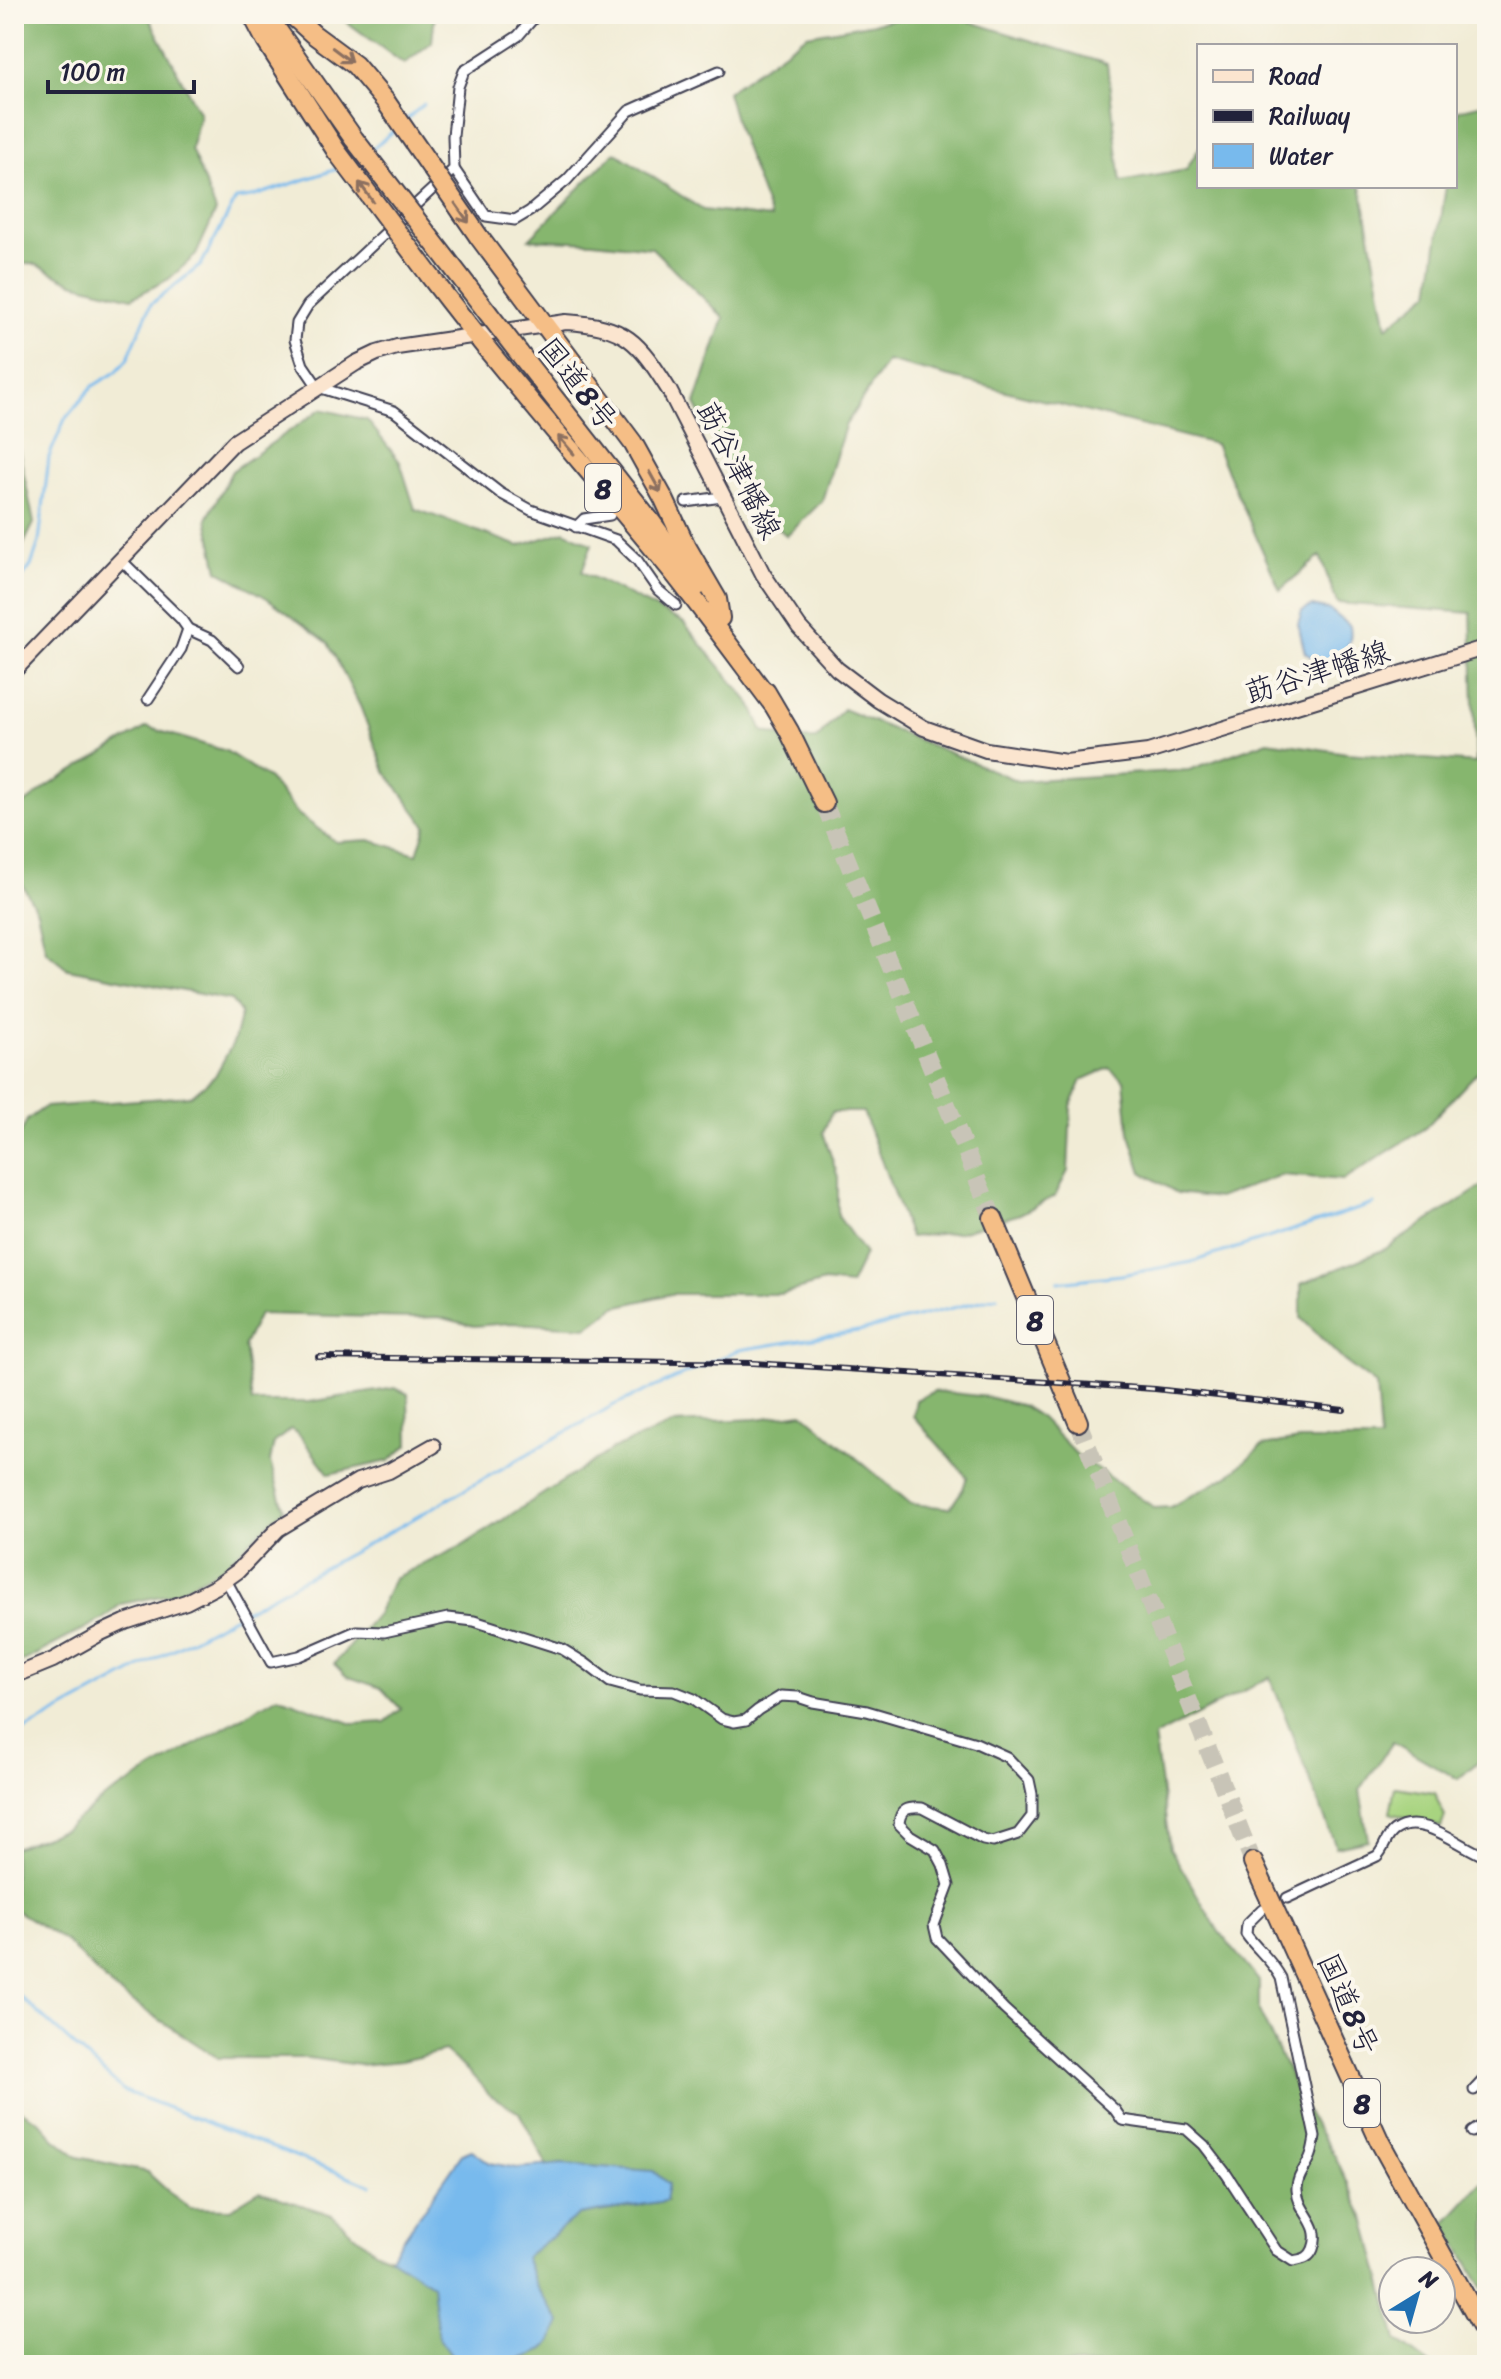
<svg xmlns="http://www.w3.org/2000/svg" width="1501" height="2379" font-family="Sriracha,'Klee One',sans-serif">
<rect width="100%" height="100%" fill="#fbf7ec"/>
<filter id="ink" filterUnits="userSpaceOnUse"><feTurbulence type="fractalNoise" baseFrequency=".0125" numOctaves="2"/><feDisplacementMap in="SourceGraphic" scale="16" xChannelSelector="R" yChannelSelector="G"/><feConvolveMatrix kernelMatrix="1 2 1 2 8 2 1 2 1" color-interpolation-filters="sRGB"/></filter>
<filter id="wash" filterUnits="userSpaceOnUse"><feTurbulence type="fractalNoise" baseFrequency=".006" numOctaves="4" result="noise"/><feDisplacementMap in="SourceGraphic" scale="32" xChannelSelector="R" yChannelSelector="G"/><feGaussianBlur stdDeviation="1.8" result="paint"/><feColorMatrix in="noise" values="0 0 0 0 0 0 0 0 0 0 0 0 0 0 0 0 0 1.4 0 .05"/><feComposite in="paint" operator="in"/></filter>
<g filter="url(#wash)">
<rect width="100%" height="100%" fill="#f1ecd6"/>
<path fill="#a8d480" stroke="#657b5e" stroke-width="2" d="M 1395,1787 L 1434,1793 L 1445,1816 L 1441,1827 L 1390,1813 Z"/>
<g fill="#86b66e" stroke="#546c54" stroke-width="2">
<path d="M 14,14 L 147,14 L 200,114 L 191,149 L 216,211 L 196,255 L 169,279 L 132,298 L 73,283 L 35,264 L 14,264 Z"/>
<path d="M 336,14 L 435,14 L 432,42 L 404,64 Z"/>
<path d="M 925,14 L 945,14 L 1107,64 L 1121,182 L 1186,170 L 1199,148 L 1199,186 L 1361,186 L 1387,327 L 1430,292 L 1446,186 L 1455,186 L 1455,128 L 1458,110 L 1487,103 L 1487,1062 L 1425,1128 L 1343,1180 L 1281,1175 L 1218,1198 L 1177,1193 L 1142,1172 L 1129,1132 L 1124,1080 L 1109,1068 L 1082,1080 L 1071,1106 L 1068,1171 L 1055,1196 L 1020,1214 L 960,1232 L 910,1237 L 863,1112 L 832,1112 L 823,1132 L 838,1177 L 838,1216 L 865,1254 L 850,1285 L 824,1282 L 782,1294 L 671,1294 L 615,1307 L 587,1327 L 510,1323 L 474,1326 L 439,1317 L 414,1318 L 259,1314 L 244,1345 L 252,1402 L 309,1402 L 395,1388 L 408,1394 L 409,1444 L 389,1461 L 329,1474 L 300,1436 L 292,1429 L 274,1442 L 270,1462 L 284,1509 L 222,1568 L 172,1594 L 121,1604 L 103,1619 L 14,1666 L 15,1146 L 27,1120 L 45,1107 L 191,1096 L 215,1076 L 234,1041 L 241,1013 L 231,1000 L 68,969 L 46,951 L 37,911 L 18,877 L 14,873 L 14,812 L 48,786 L 147,727 L 226,751 L 269,779 L 298,814 L 336,842 L 369,840 L 417,854 L 426,826 L 385,771 L 360,706 L 328,643 L 267,598 L 218,570 L 207,519 L 232,471 L 321,409 L 367,420 L 400,462 L 415,509 L 519,546 L 565,531 L 592,544 L 582,572 L 683,622 L 751,704 L 763,731 L 793,740 L 817,739 L 843,709 L 1018,781 L 1189,770 L 1268,741 L 1347,753 L 1476,763 L 1471,613 L 1337,603 L 1320,556 L 1280,590 L 1215,444 L 887,361 L 845,426 L 822,501 L 787,536 L 743,498 L 695,404 L 724,318 L 652,248 L 593,242 L 529,239 L 615,152 L 703,210 L 771,218 L 738,130 L 727,92 L 807,35 Z"/>
<path d="M 14,445 L 18,445 L 34,523 L 14,564 Z"/>
<path d="M 1487,1183 L 1487,1754 L 1458,1779 L 1393,1742 L 1360,1790 L 1368,1840 L 1336,1847 L 1270,1677 L 1154,1737 L 1170,1848 L 1219,1932 L 1259,1981 L 1259,2011 L 1309,2116 L 1335,2156 L 1366,2221 L 1397,2340 L 1431,2365 L 14,2365 L 14,2106 L 40,2122 L 54,2138 L 78,2157 L 147,2172 L 170,2193 L 190,2208 L 230,2209 L 259,2191 L 332,2215 L 374,2251 L 390,2257 L 433,2284 L 438,2337 L 560,2322 L 537,2288 L 524,2257 L 578,2215 L 665,2201 L 563,2164 L 547,2166 L 520,2113 L 490,2095 L 469,2072 L 445,2051 L 401,2061 L 360,2065 L 308,2058 L 218,2058 L 116,1991 L 65,1941 L 14,1909 L 14,1848 L 65,1829 L 107,1796 L 278,1696 L 353,1724 L 385,1722 L 401,1709 L 381,1688 L 346,1676 L 334,1664 L 377,1614 L 394,1578 L 462,1546 L 613,1449 L 675,1423 L 756,1419 L 803,1413 L 911,1504 L 950,1508 L 963,1489 L 967,1477 L 913,1416 L 916,1400 L 934,1391 L 988,1397 L 1023,1406 L 1041,1418 L 1078,1456 L 1155,1508 L 1171,1507 L 1228,1476 L 1262,1446 L 1300,1440 L 1380,1440 L 1376,1385 L 1344,1361 L 1301,1318 L 1301,1284 L 1385,1249 Z"/>
<path d="M 1487,2181 L 1487,2296 L 1445,2223 L 1481,2184 Z"/>
</g>
<g fill="#78baed" stroke="#4d6e94" stroke-width="2">
<path d="M 1312,606 L 1330,610 L 1350,626 C 1355,654 1328,670 1305,653 L 1298,624 L 1302,611 Z"/>
<path d="M 472,2150 L 490,2163 L 517,2168 L 563,2164 L 653,2171 L 668,2184 L 665,2201 L 579,2215 L 525,2257 L 537,2288 L 560,2322 C 557,2329 553,2339 548,2345 C 530,2365 480,2362 456,2362 L 438,2337 L 432,2284 L 390,2257 L 462,2154 Z"/>
</g>
<g fill="none" stroke-linecap="round" stroke-linejoin="round">
<g stroke="#78baed" stroke-width="3">
<path d="M 406,120 L 424,104"/>
<path d="M 370,151 L 397,128"/>
<path d="M 14,589 L 31,566 L 39,542 L 49,457 L 65,419 L 93,386 L 116,372 L 127,360 L 151,304 L 201,265 L 236,199 L 251,197 L 340,168"/>
<path d="M 1058,1282 L 1121,1275 L 1192,1262 L 1374,1204"/>
<path d="M 14,1736 L 397,1528 L 614,1405 L 739,1350 L 864,1330 L 997,1297"/>
<path d="M 14,1991 L 124,2091 L 371,2185"/>
</g>
</g>
</g>
<g filter="url(#ink)">
<g fill="none" stroke-linecap="round" stroke-linejoin="round">
<path stroke="#c8c4b7" stroke-width="9" stroke-dasharray="9 4.5" stroke-linecap="butt" d="M 641,510 L 686,502"/>
<g stroke="#c8c4b7" stroke-width="18" stroke-dasharray="18 9" stroke-linecap="butt">
<path d="M 824,803 L 993,1218"/>
<path d="M 1078,1422 L 1253,1862"/>
</g>
<g stroke="#414052" stroke-width="13">
<g id="street">
<path d="M 537,14 L 518,36 L 464,71 L 458,87 L 453,136 L 454,169 L 308,305 L 297,323 L 295,340 L 303,365 L 318,387 L 394,411 L 500,493 L 531,510 L 616,540 L 637,560 L 658,590 L 676,605"/>
<path d="M 454,169 L 486,216 L 515,220 L 530,211 L 567,180 L 629,111 L 719,71"/>
<path d="M 686,502 L 722,497"/>
<path d="M 576,527 L 584,519 L 610,515"/>
<path d="M 121,560 L 181,619 L 188,629 L 181,649 L 148,699"/>
<path d="M 188,629 L 212,640 L 239,666"/>
<path d="M 226,1580 L 271,1662 L 299,1656 L 356,1631 L 384,1632 L 448,1618 L 474,1621 L 562,1649 L 585,1663 L 610,1682 L 640,1690 L 674,1691 L 694,1699 L 722,1719 L 734,1722 L 746,1720 L 758,1710 L 781,1696 L 798,1697 L 813,1702 L 867,1711 L 976,1743 L 1007,1757 L 1029,1780 L 1032,1794 L 1032,1816 L 1018,1834 L 993,1842 L 983,1840 L 922,1808 C 908,1807 900,1809 899,1824 L 910,1835 L 935,1850 L 943,1865 L 949,1885 L 934,1925 L 937,1938 L 1004,2009 L 1115,2110 L 1122,2120 L 1186,2129 L 1204,2145 L 1227,2175 L 1276,2250 L 1293,2261 C 1302,2259 1309,2259 1313,2249 C 1323,2223 1298,2214 1297,2190 C 1296,2177 1307,2167 1311,2155 C 1313,2150 1314,2142 1315,2137 L 1281,1978 C 1272,1960 1257,1950 1246,1934 L 1247,1924 L 1262,1909"/>
<path d="M 1287,1898 L 1377,1856 C 1385,1848 1385,1838 1394,1831 C 1421,1810 1462,1849 1487,1857"/>
<path d="M 1474,2090 L 1487,2076"/>
<path d="M 1472,2132 L 1487,2122"/>
</g>
</g>
<g stroke="#414052" stroke-width="18">
<g id="secondary">
<path d="M 14,671 L 234,442 L 356,363 L 377,353 L 397,347 L 566,322 C 627,326 638,341 669,390 L 763,574 L 799,627 L 837,669 L 878,700 L 924,728 L 986,750 L 1066,762 L 1148,752 L 1487,647"/>
<path d="M 14,1676 L 53,1660 L 101,1633 L 125,1622 L 186,1602 L 217,1586 L 238,1571 L 278,1529 L 358,1481 L 389,1471 L 433,1446"/>
</g>
</g>
<g stroke="#414052" stroke-width="22">
<g id="highway">
<path d="M 252,14 L 266,41 L 337,152"/>
<path d="M 266,14 L 354,139"/>
<path d="M 291,14 L 313,34 L 355,65 L 386,102"/>
<path d="M 479,237 L 633,443 L 664,499 L 685,544 L 717,599 L 720,618"/>
<path d="M 448,261 L 488,313"/>
<path d="M 430,276 C 507,378 592,473 673,572 C 707,615 739,659 772,703"/>
<path d="M 519,353 L 652,523 L 698,586"/>
<path d="M 766,692 L 789,731 L 824,803"/>
<path d="M 993,1218 L 1078,1422"/>
<path d="M 1253,1862 L 1380,2142 L 1487,2336"/>
</g>
</g>
<use href="#street" stroke="#fff" stroke-width="9"/>
<use href="#secondary" stroke="#fbe5cf" stroke-width="14"/>
<use href="#highway" stroke="#f5be86" stroke-width="18"/>
<g stroke="#22223b" stroke-width="6">
<path id="rail" d="M 318,1357 L 754,1363 L 1155,1389 L 1344,1410"/>
</g>
<use href="#rail" stroke="#fbf7ec" stroke-width="3" stroke-dasharray="9" stroke-linecap="butt"/>
<g stroke="#414052" stroke-width="22" stroke-linecap="butt">
<g id="highway-bridge">
<path d="M 386,102 L 479,237"/>
<path d="M 354,139 L 448,261"/>
<path d="M 337,152 L 430,276"/>
<path d="M 488,313 L 519,353"/>
</g>
</g>
<use href="#highway-bridge" stroke="#f5be86" stroke-width="18"/>
</g>
<defs><path id="oneway-shaft" d="M-6 0H5M1.5-3L5.5 0L1.5 3" fill="none" stroke-width="1.6" stroke-linecap="round" stroke-linejoin="round" transform="scale(2)"/></defs>
<g stroke="#8c7060">
<use href="#oneway-shaft" transform="translate(342 55) rotate(37)"/>
<use href="#oneway-shaft" transform="translate(366 192) rotate(-126)"/>
<use href="#oneway-shaft" transform="translate(462 213) rotate(55)"/>
<use href="#oneway-shaft" transform="translate(566 445) rotate(-131)"/>
<use href="#oneway-shaft" transform="translate(655 482) rotate(61)"/>
</g>
</g>
<g text-anchor="middle" dominant-baseline="central" stroke-width="8" stroke-linejoin="round" paint-order="stroke">
<g fill="#fbf7ec" stroke="#636270" stroke-width="2">
<rect x="585" y="464" width="36" height="48" rx="6"/>
<rect x="1017" y="1296" width="36" height="48" rx="6"/>
<rect x="1344" y="2079" width="36" height="48" rx="6"/>
</g>
<g font-size="28" font-weight="bold" fill="#22223b">
<text x="603" y="488">8</text>
<text x="1035" y="1320">8</text>
<text x="1362" y="2103">8</text>
</g>
<g font-size="30" fill="#22223b" stroke="#fbf7ec">
<text transform="translate(578 384) rotate(52)">国道8号</text>
<text transform="translate(739 470) rotate(63)">莇谷津幡線</text>
<text transform="translate(1317 672) rotate(-17)">莇谷津幡線</text>
<text transform="translate(1348 2004) rotate(66)">国道8号</text>
</g>
</g>
<rect width="1501" height="2379" fill="none" stroke="#fbf7ec" stroke-width="48"/>
<rect x="1197" y="44" width="260" height="144" fill="#fbf7ec" stroke="#a4a2a5" stroke-width="2"/>
<rect x="1213" y="70" width="40" height="12" fill="#fbe5cf" stroke="#a4a2a5" stroke-width="2"/>
<text x="1269" y="84" font-size="24" fill="#22223b">Road</text>
<rect x="1213" y="110" width="40" height="12" fill="#22223b" stroke="#a4a2a5" stroke-width="2"/>
<text x="1269" y="124" font-size="24" fill="#22223b">Railway</text>
<rect x="1213" y="144" width="40" height="24" fill="#78baed" stroke="#a4a2a5" stroke-width="2"/>
<text x="1269" y="164" font-size="24" fill="#22223b">Water</text>
<g transform="translate(1417 2295) rotate(37)"><circle r="38" fill="#fbf7ec" stroke="#a4a2a5" stroke-width="2"/>
<path d="M0-6L14 30L0 20L-14 30Z" fill="#1f6fb2"/>
<text y="-12" font-size="22" font-weight="bold" text-anchor="middle" fill="#22223b">N</text>
</g>
<path d="M48 80v12h146v-12" fill="none" stroke="#22223b" stroke-width="4"/>
<text x="60" y="80" font-size="24" fill="#22223b" stroke="#fbf7ec" stroke-width="6" paint-order="stroke">100 m</text>
</svg>
